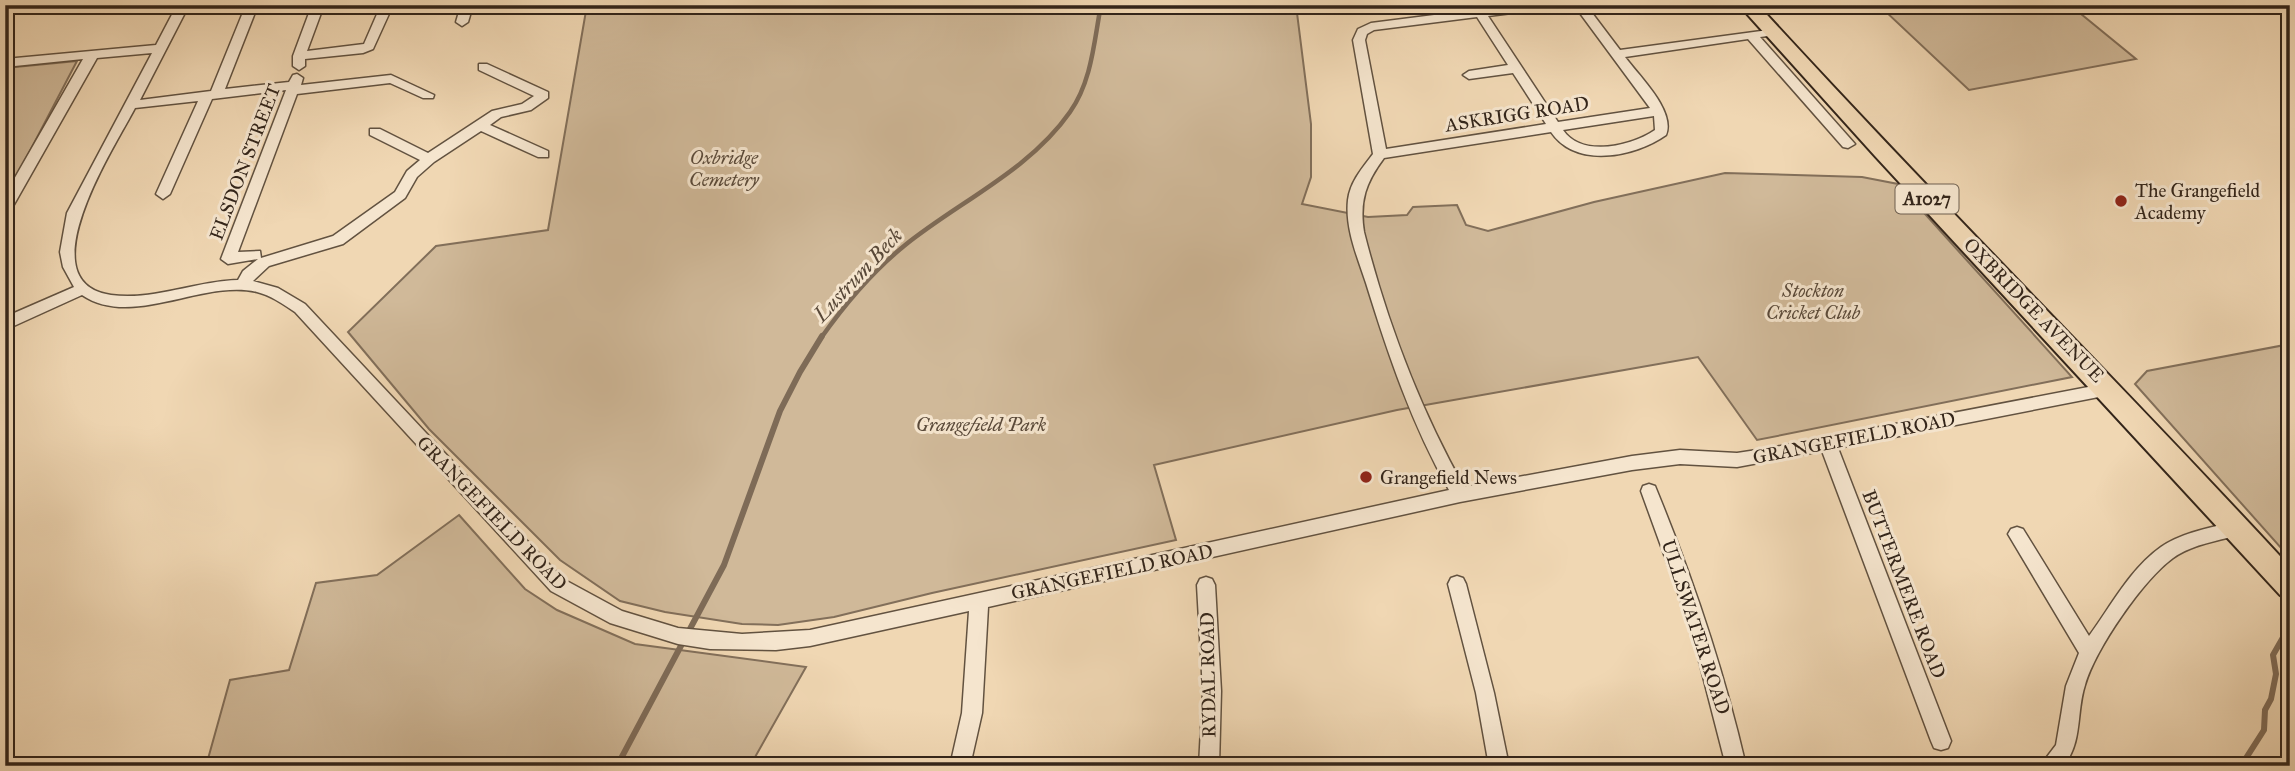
<svg xmlns="http://www.w3.org/2000/svg" width="2295" height="771" font-family="'IM FELL Great Primer',serif">
<rect width="100%" height="100%" fill="#f0d7b3"/>
<filter id="stains"><feTurbulence type="fractalNoise" baseFrequency=".00286" numOctaves="4"/><feColorMatrix values="0 0 0 0 .2 0 0 0 0 .09 0 0 0 0 .02 0 0 0 .5 -.17"/></filter>
<radialGradient id="worn" r=".72"><stop offset=".6" stop-color="#630" stop-opacity="0"/><stop offset="1" stop-color="#630" stop-opacity=".3"/></radialGradient>
<g fill="#d0b999" stroke="#826f5a" stroke-width="2">
<path d="M 587,5 L 1296,5 L 1311,124 L 1311,177 L 1302,204 L 1368,217 L 1407,215 L 1413,207 L 1457,205 L 1466,225 L 1488,231 L 1594,202 L 1725,173 L 1862,177 L 1898,184 L 2072,377 L 1757,440 L 1698,357 L 1397,410 L 1154,465 L 1176,540 L 932,593 L 834,617 L 778,625 L 742,624 L 665,612 L 620,601 L 560,560 L 429,429 L 348,332 L 436,246 L 548,230 Z"/>
<path d="M 1918,5 L 2070,5 L 2136,59 L 1969,90 L 1885,11 Z"/>
<path d="M 77,61 L 8,193 L 5,193 L 5,68 Z"/>
<path d="M 2290,344 L 2290,558 L 2135,384 L 2147,371 Z"/>
<path d="M 459,515 L 525,589 L 557,610 L 635,644 L 806,667 L 750,766 L 206,766 L 230,680 L 289,670 L 316,583 L 377,575 Z"/>
</g>
<g fill="none" stroke-linecap="round" stroke-linejoin="round">
<path stroke="#7e6b57" stroke-width="4.5" d="M 821,338 C 845,304 872,272 904,246 C 958,202 1029,171 1070,112 C 1092,81 1094,41 1101,5"/>
<g stroke="#7e6b57" stroke-width="6">
<path d="M 617,766 L 724,565 L 780,411 L 800,372 L 822,336"/>
<path d="M 2241,766 L 2264,730 L 2265,710 L 2271,699 L 2276,674 L 2273,655 L 2285,634"/>
</g>
<g stroke="#625240" stroke-width="3">
<g id="minor">
<path d="M 177,5 L 189,5 L 140,100 L 211,91 L 246,5 L 258,5 L 225,89 L 289,82 L 293,75 L 297,74 L 303,78 L 301,85 L 391,75 L 434,95 L 433,98 L 423,98 L 390,83 L 297,94 L 238,252 L 260,251 L 261,258 L 333,236 L 395,192 L 407,171 L 420,160 L 370,135 L 370,129 L 380,129 L 428,153 L 492,111 L 522,104 L 534,96 L 479,70 L 479,64 L 487,64 L 548,92 L 548,98 L 531,110 L 501,117 L 490,125 L 548,151 L 548,157 L 538,157 L 481,131 L 434,162 L 417,177 L 405,198 L 343,244 L 269,266 L 253,281 L 278,288 L 305,304 L 563,579 L 622,611 L 678,628 L 742,634 L 810,630 L 1449,490 C 1412,425 1388,354 1366,283 C 1357,256 1345,228 1348,200 C 1350,182 1363,167 1373,154 L 1353,40 L 1358,29 L 1371,23 L 1513,5 L 1549,5 L 1543,9 L 1488,16 L 1558,122 L 1650,108 L 1574,5 L 1586,5 L 1620,50 L 1776,29 L 1776,35 L 1760,37 L 1855,144 L 1848,148 L 1843,147 L 1748,39 L 1625,57 C 1639,76 1676,111 1666,135 C 1635,157 1576,169 1551,132 L 1384,158 C 1366,182 1359,201 1364,232 C 1386,319 1420,409 1464,487 L 1632,456 L 1680,450 L 1737,453 L 1770,448 L 2109,383 L 2115,385 L 2117,389 L 2115,393 L 2109,395 L 1838,448 L 1951,741 L 1948,748 L 1941,750 L 1934,748 L 1931,741 L 1822,451 L 1737,467 L 1680,464 L 1632,470 L 1460,502 L 988,607 L 982,713 L 970,766 L 950,766 L 962,713 L 969,611 L 810,646 L 776,650 L 710,649 L 678,644 L 610,623 L 551,591 L 295,312 C 283,304 270,295 257,292 C 202,279 132,329 82,295 L 5,330 L 5,317 L 74,287 L 63,267 L 60,252 L 67,213 L 152,53 L 97,58 L 12,208 L 5,213 L 5,195 L 83,59 L 5,67 L 5,59 L 156,45 ZM 1477,17 L 1508,65 L 1469,71 L 1463,75 L 1469,79 L 1513,73 L 1546,124 L 1386,149 L 1365,40 L 1367,34 L 1374,30 ZM 286,90 L 221,259 L 228,264 L 258,259 L 243,271 L 238,280 C 196,281 153,301 111,295 C 25,283 116,145 135,108 L 198,101 L 156,194 L 163,199 L 170,194 L 212,99 ZM 1654,116 L 1655,130 C 1632,146 1582,158 1563,130 Z"/>
<path d="M 312,5 L 324,5 L 307,51 L 364,44 L 381,5 L 393,5 L 373,49 L 363,53 L 305,59 L 305,66 L 299,70 L 293,66 L 293,56 Z"/>
<path d="M 461,5 L 473,5 L 468,22 L 462,26 L 456,22 Z"/>
<path d="M 542,5 L 554,5 L 554,7 L 548,11 L 544,10 Z"/>
<path d="M 1649,484 L 1655,486 L 1657,491 C 1694,581 1724,671 1746,766 L 1726,766 L 1690,626 L 1641,491 L 1643,486 Z"/>
<path d="M 2238,521 L 2244,523 L 2247,528 L 2244,533 C 2221,541 2194,543 2173,558 C 2143,580 2096,648 2085,685 C 2076,712 2083,743 2063,766 L 2040,766 L 2056,745 L 2066,686 L 2079,653 L 2011,539 L 2008,534 L 2011,529 L 2017,527 L 2023,529 L 2089,636 C 2111,606 2130,569 2161,547 C 2183,532 2213,527 2238,521 Z"/>
<path d="M 1457,576 L 1463,578 L 1466,584 L 1494,693 L 1509,766 L 1489,766 L 1476,693 L 1448,584 L 1451,578 Z"/>
<path d="M 1206,577 L 1212,579 L 1215,585 L 1221,691 L 1219,766 L 1199,766 L 1203,691 L 1197,585 L 1200,579 Z"/>
</g>
</g>
<g stroke="#33251a" stroke-width="4">
<path id="primary" d="M 1739,5 L 1758,5 C 1932,196 2115,377 2290,567 L 2290,598 L 2280,595 L 1875,156 Z"/>
</g>
<use href="#minor" fill="#f5e5ce" fill-rule="evenodd"/>
<use href="#primary" fill="#f0d7b3" fill-rule="evenodd"/>
</g>
<g fill="#8f2418" stroke="#f5e5ce" stroke-width="2.5">
<circle cx="2121" cy="201" r="7"/>
<circle cx="1366" cy="477" r="7"/>
</g>
<g text-anchor="middle" dominant-baseline="central" stroke-width="6" stroke-linejoin="round" paint-order="stroke">
<rect fill="#f5e5ce" stroke="#6d5f50" stroke-width="2" x="1895.5" y="184.5" width="63" height="29" rx="5"/>
<g font-size="18" font-weight="bold" fill="#33251a">
<text x="1927" y="199">A1027</text>
</g>
<g font-size="19" fill="#33251a" stroke="#f5e5ce">
<text transform="translate(1517 114) rotate(-9)">ASKRIGG ROAD</text>
<text transform="translate(245 162) rotate(-69)">ELSDON STREET</text>
<text transform="translate(2034 310) rotate(46)">OXBRIDGE AVENUE</text>
<text transform="translate(1854 438) rotate(-11)">GRANGEFIELD ROAD</text>
<text transform="translate(492 513) rotate(46)">GRANGEFIELD ROAD</text>
<text transform="translate(1112 572) rotate(-12)">GRANGEFIELD ROAD</text>
<text transform="translate(1904 584) rotate(69)">BUTTERMERE ROAD</text>
<text transform="translate(1696 627) rotate(72)">ULLSWATER ROAD</text>
<text transform="translate(1208 675) rotate(-91)">RYDAL ROAD</text>
</g>
<g font-size="19" font-style="italic" fill="#5a4a3a" stroke="#f5e5ce">
<text x="724" y="157">Oxbridge<tspan x="724" dy="22">Cemetery</tspan></text>
<text x="1813" y="290">Stockton<tspan x="1813" dy="22">Cricket Club</tspan></text>
<text x="981" y="424">Grangefield Park</text>
</g>
<g font-size="19" fill="#33251a" stroke="#f5e5ce" text-anchor="start">
<text x="2135" y="190">The Grangefield<tspan x="2135" dy="22">Academy</tspan></text>
<text x="1380" y="477">Grangefield News</text>
</g>
<g font-size="21" font-style="italic" fill="#584838" stroke="#f5e5ce">
<text transform="translate(858 275) rotate(-47)">Lustrum Beck</text>
</g>
</g>
<rect width="2295" height="771" fill="none" stroke="#f0d7b3" stroke-width="28"/>
<rect x="7" y="7" width="2281" height="757" fill="none" stroke="#33251a" stroke-width="3.5"/>
<rect x="14" y="14" width="2267" height="743" fill="none" stroke="#33251a" stroke-width="2"/>
<rect width="100%" height="100%" filter="url(#stains)"/>
<rect width="100%" height="100%" fill="url(#worn)"/>
</svg>
